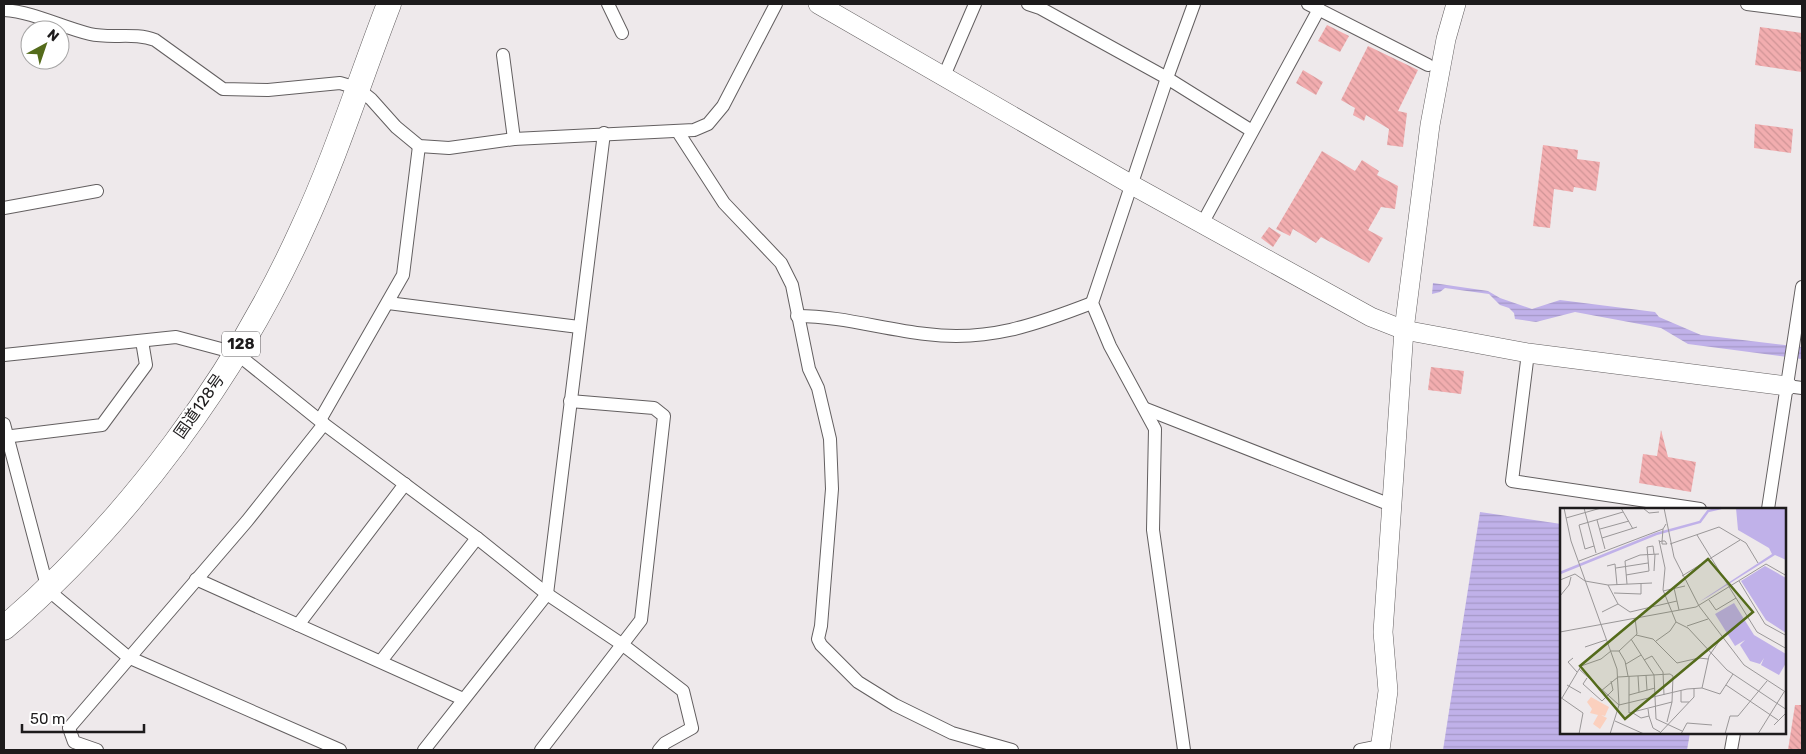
<svg xmlns="http://www.w3.org/2000/svg" width="1806" height="754" font-family="Rubik,'Noto Sans JP',sans-serif">
<defs>
<pattern id="water-rules" width="6" height="5" patternUnits="userSpaceOnUse" patternTransform="scale(1.25)"><rect width="6" height="5" fill="#c0b1e9"/><path d="M0 2.5h6" fill="none" stroke="#a598c7"/></pattern>
<pattern id="building-back-hatch" width="6" height="6" patternUnits="userSpaceOnUse" patternTransform="scale(1.25)"><rect width="6" height="6" fill="#f2adaf"/><path d="M-1 5l2 2M0 0l6 6M5-1l2 2" fill="none" stroke="#cf9496"/></pattern>
</defs>
<rect width="100%" height="100%" fill="#eee9eb"/>
<g fill="url(#water-rules)">
<path d="M 1433,283 L 1488,291 L 1500,298 L 1532,309 L 1560,300 L 1655,312 L 1659,317 L 1701,335 L 1802,347 L 1802,359 L 1688,344 L 1661,328 L 1575,312 L 1536,322 L 1515,319 L 1514,313 L 1509,308 L 1500,305 L 1489,294 L 1445,288 L 1440,292 L 1432,294 Z"/>
<path d="M 1480,512 L 1561,524 L 1561,733 L 1690,733 L 1687,750 L 1443,750 Z"/>
</g>
<g fill="url(#building-back-hatch)">
<path d="M 1327,25 L 1349,36 L 1340,52 L 1318,41 Z"/>
<path d="M 1760,27 L 1802,33 L 1802,72 L 1755,65 Z"/>
<path d="M 1368,46 L 1418,70 L 1398,111 L 1407,113 L 1403,147 L 1387,145 L 1389,129 L 1366,115 L 1364,121 L 1353,115 L 1355,108 L 1341,100 Z"/>
<path d="M 1303,70 L 1323,82 L 1316,95 L 1296,83 Z"/>
<path d="M 1755,124 L 1793,129 L 1791,153 L 1754,148 Z"/>
<path d="M 1543,145 L 1578,150 L 1577,159 L 1600,162 L 1596,191 L 1574,187 L 1573,192 L 1554,189 L 1550,228 L 1533,226 Z"/>
<path d="M 1322,151 L 1355,171 L 1362,160 L 1379,171 L 1377,175 L 1398,186 L 1395,209 L 1381,207 L 1368,230 L 1383,238 L 1369,263 L 1321,237 L 1316,243 L 1293,229 L 1290,236 L 1276,229 Z"/>
<path d="M 1269,227 L 1281,235 L 1273,247 L 1261,238 Z"/>
<path d="M 1431,367 L 1464,371 L 1461,394 L 1428,390 Z"/>
<path d="M 1661,430 L 1668,457 L 1696,462 L 1691,492 L 1639,483 L 1643,454 L 1657,456 Z"/>
<path d="M 1795,705 L 1802,705 L 1802,750 L 1788,750 Z"/>
</g>
<g fill="none" stroke-linecap="round" stroke-linejoin="round">
<g stroke="#635f60" stroke-width="14">
<g id="street">
<path d="M 608,4 L 622,33"/>
<path d="M 1028,4 L 1040,8 L 1167,78 L 1252,131"/>
<path d="M 1308,4 L 1428,65"/>
<path d="M 1747,4 L 1802,11"/>
<path d="M 4,10 C 34,12 61,27 90,34 C 111,39 135,32 155,40 L 223,89 L 268,90 L 340,83 L 357,88 L 371,99 L 396,127 L 419,146 L 449,148 L 514,139 L 694,130 L 708,124 L 723,106 L 776,4"/>
<path d="M 503,55 L 514,139"/>
<path d="M 944,76 L 975,4"/>
<path d="M 678,132 L 724,203 L 781,263 L 792,285 L 809,369 L 818,388 L 830,439 L 832,489 L 821,626 L 818,639 L 821,645 L 858,682 L 895,705 L 952,733 L 1012,750"/>
<path d="M 4,208 L 97,191"/>
<path d="M 1202,224 L 1319,9"/>
<path d="M 388,303 L 579,327"/>
<path d="M 797,316 C 841,316 882,329 926,334 C 988,342 1035,325 1092,303"/>
<path d="M 1528,353 L 1512,481 L 1700,509"/>
<path d="M 4,355 L 176,337 L 236,353 L 324,424 L 477,538 L 547,594 L 623,645 L 683,691 L 692,728 L 665,743 L 659,750"/>
<path d="M 1787,386 L 1802,388"/>
<path d="M 1146,409 L 1391,505"/>
<path d="M 320,420 L 403,275 L 419,146"/>
<path d="M 4,424 L 48,590 L 128,657 L 340,750"/>
<path d="M 4,437 L 102,425 L 146,365 L 142,341"/>
<path d="M 1768,509 L 1802,287"/>
<path d="M 196,579 L 463,699"/>
<path d="M 298,625 L 405,484"/>
<path d="M 381,661 L 477,538"/>
<path d="M 97,750 L 74,742 L 69,728 L 247,521 L 324,424"/>
<path d="M 424,750 L 547,594 L 604,133"/>
<path d="M 541,750 L 641,620 L 664,416 L 654,408 L 570,401"/>
<path d="M 1184,750 L 1153,530 L 1155,429 L 1110,346 L 1092,303 L 1167,78 L 1194,4"/>
<path d="M 1360,750 L 1380,746"/>
<path d="M 1731,750 L 1734,733"/>
</g>
</g>
<g stroke="#635f60" stroke-width="20">
<g id="secondary">
<path d="M 818,4 L 1132,185 L 1371,317 L 1404,330 L 1528,353 L 1787,386"/>
<path d="M 1380,750 L 1388,691 L 1383,632 L 1404,330 L 1430,125 L 1446,39 L 1456,4"/>
</g>
</g>
<g stroke="#635f60" stroke-width="25">
<path id="highway" d="M 4,628 C 128,522 235,377 302,229 C 336,156 360,79 389,4"/>
</g>
<use href="#street" stroke="#fff" stroke-width="12"/>
<use href="#secondary" stroke="#fff" stroke-width="19"/>
<use href="#highway" stroke="#fff" stroke-width="24"/>
</g>
<g text-anchor="middle" dominant-baseline="central" stroke-width="4.5" stroke-linejoin="round" paint-order="stroke">
<rect fill="#fff" stroke="#615f60" stroke-width="1" x="222" y="331.5" width="38" height="25" rx="4"/>
<g font-size="15" font-weight="bold" fill="#1d1b1c">
<text x="241" y="344">128</text>
</g>
<g font-size="16" fill="#1d1b1c" stroke="#fff">
<text transform="translate(199 406) rotate(-55)">国道128号</text>
</g>
</g>
<g transform="translate(1560 508)">
<rect width="226" height="226" fill="#eee9eb"/>
<path d="M 31,189 L 49,199 L 45,208 L 41,207 L 47,210 L 40,221 L 33,216 L 38,207 L 30,205 L 32,201 L 27,194 Z" fill="#fbd0be"/>
<path d="M 176,0 L 226,0 L 226,52 L 215,47 L 148,89 L 139,94 L 212,46 L 209,40 L 178,22 ZM 205,58 L 226,70 L 226,125 L 206,112 L 181,73 ZM 174,95 L 194,127 L 226,146 L 226,155 L 219,167 L 201,157 L 204,150 L 200,156 L 190,153 L 180,137 L 185,132 L 175,138 L 155,106 Z" fill="#c0b1e9"/>
<path fill="none" stroke="#c0b1e9" stroke-width="2.5" d="M 0,65 L 96,26 L 140,14 L 148,3 L 161,0"/>
<path fill="none" stroke="#9a9798" stroke-width="1" d="M 4,0 L 11,33 L 57,161 L 59,197 L 50,226M 24,0 L 36,45M 61,0 L 73,21M 83,0 L 89,5 L 99,4M 104,0 L 114,49 L 139,98 L 184,157 L 227,185M 6,10 L 41,0M 37,12 L 45,41M 40,21 L 69,13M 137,27 L 197,124 L 227,141M 42,30 L 77,19M 99,32 L 105,60 L 103,82 L 116,114 L 128,120 L 167,162 L 227,202M 99,34 L 102,33 L 105,33 L 107,36 L 102,36 L 102,34 L 103,21M 110,36 L 159,19 L 186,35 L 198,55M 34,38 L 25,41 L 19,17 L 63,4M 19,53 L 103,21 L 106,16M 47,58 L 55,56 L 57,77M 56,60 L 88,55M 94,63 L 95,46M 66,67 L 89,63 L 87,39 L 93,38 L 94,46M 122,68 L 180,32M 0,72 L 15,66 L 25,73 L 48,77 L 92,75M 179,73 L 205,116 L 227,128M 67,76 L 65,53 L 80,47 L 99,46M 48,77 L 58,96 L 70,104 L 117,93M 114,80 L 119,102M 103,83 L 125,78M 54,85 L 81,86 L 81,76M 0,88 L 9,77 L 11,69M 149,92 L 156,102 L 176,90M 42,104 L 58,96M 127,118 L 148,111M 0,124 L 136,99 L 206,56 L 227,68M 76,127 L 93,131 L 117,155 L 139,150 L 148,151M 71,131 L 94,167 L 96,211 L 122,223M 96,133 L 110,123 L 116,114M 25,139 L 46,132M 59,143 L 65,153 L 68,168M 13,150 L 8,154 L 17,164M 84,152 L 92,148 L 103,164 L 104,187M 66,156 L 81,147M 19,161 L 59,197 L 127,181 L 142,180 L 160,186 L 173,166M 86,167 L 87,182M 78,168 L 79,184M 27,170 L 23,176 L 42,193 L 53,182 L 51,173M 7,177 L 21,185M 166,177 L 218,212M 142,180 L 149,148 L 162,129M 121,182 L 121,194 L 129,194M 41,183 L 58,169 L 110,166 L 113,168 L 112,194 L 69,205 L 69,168M 69,187 L 95,180M 0,189 L 23,205 L 19,226M 2,190 L 21,158 L 41,151 L 51,143 L 59,143 L 77,126 L 75,110M 73,205 L 81,210 L 89,208 L 88,201M 89,208 L 93,220 L 100,224M 55,213 L 84,226M 107,214 L 112,194M 214,217 L 227,204M 99,226 L 134,189 L 134,180M 121,226 L 127,215 L 152,217M 165,226 L 170,208 L 178,208 L 207,173M 198,226 L 224,184"/>
<path fill="#546b1b" fill-opacity="0.15" stroke="#546b1b" stroke-width="2.5" d="M 148,51 L 193,104 L 65,211 L 20,158 Z"/>
<rect width="226" height="226" fill="none" stroke="#1d1b1c" stroke-width="2.5"/>
</g>
<rect width="1806" height="754" fill="none" stroke="#1d1b1c" stroke-width="10"/>
<g transform="translate(45 45) rotate(40)"><circle r="24" fill="#ffffff" stroke="#a5a4a4"/>
<path d="M0-4L9 19L0 12L-9 19Z" fill="#546b1b"/>
<text y="-8" font-size="14" font-weight="bold" text-anchor="middle" fill="#1d1b1c">N</text>
</g>
<path d="M22 724v8h122v-8" fill="none" stroke="#1d1b1c" stroke-width="2.5"/>
<text x="30" y="724" font-size="15" fill="#1d1b1c" stroke="#ffffff" stroke-width="4" paint-order="stroke">50 m</text>
</svg>
